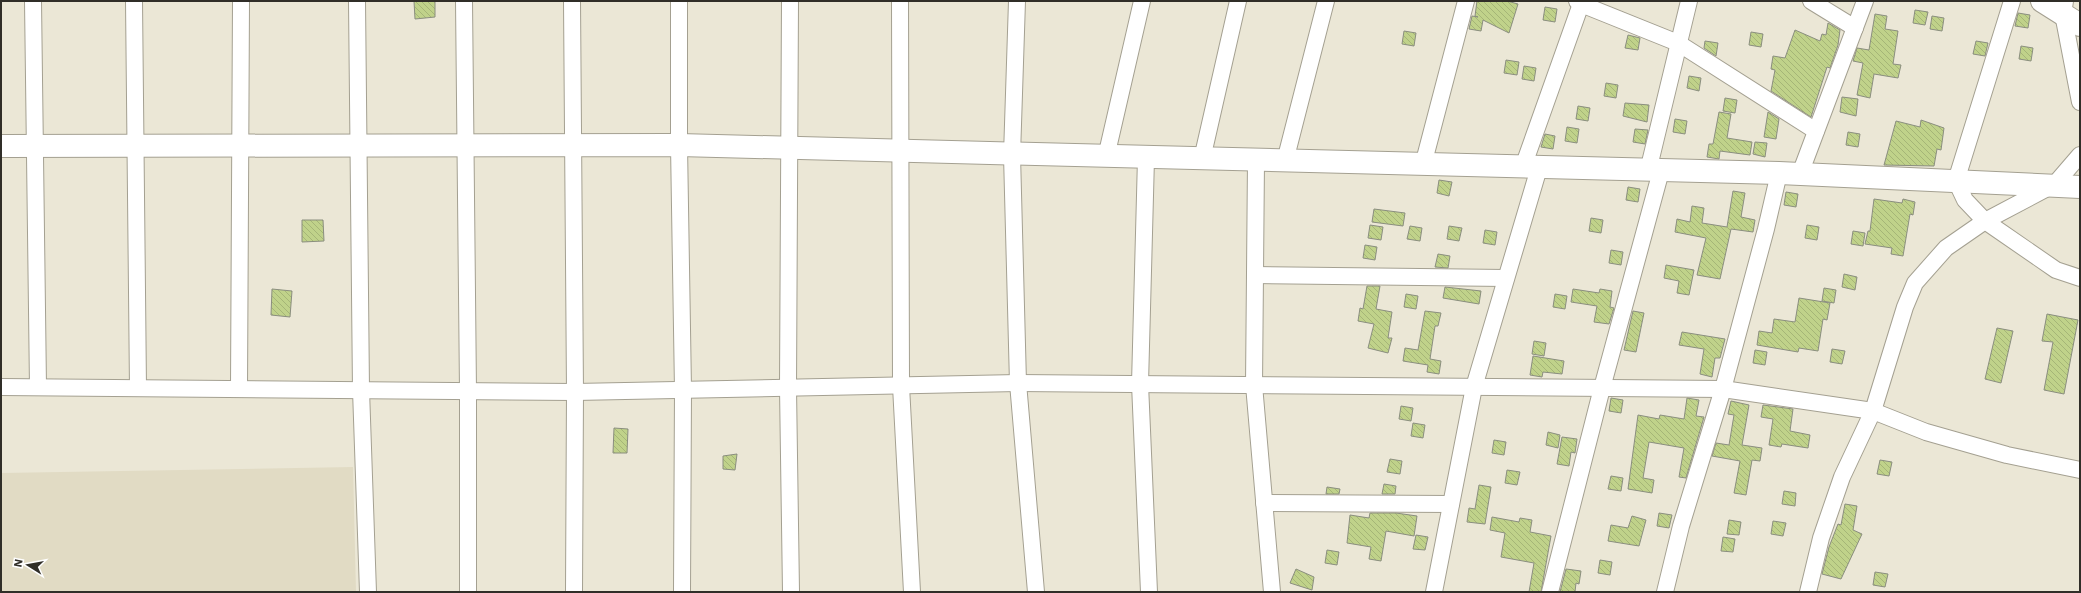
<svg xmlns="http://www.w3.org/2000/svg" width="2081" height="593" font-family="'IBM Plex Sans',sans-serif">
<defs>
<pattern id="building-back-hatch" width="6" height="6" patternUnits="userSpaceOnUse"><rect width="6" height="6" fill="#c0d28a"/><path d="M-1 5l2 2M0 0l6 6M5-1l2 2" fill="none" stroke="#a5b577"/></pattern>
</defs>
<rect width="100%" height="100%" fill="#ebe7d6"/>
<path fill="#e1dbc4" d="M 353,467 L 356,592 L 1,592 L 1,473 Z"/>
<g fill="url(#building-back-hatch)" stroke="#8a8e7f">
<path d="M 414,1 L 435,1 L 435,17 L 415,19 Z"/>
<path d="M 1477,1 L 1507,1 L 1518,4 L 1509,33 L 1483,20 L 1481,31 L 1469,29 L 1472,16 L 1478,17 L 1475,16 Z"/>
<path d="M 1545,7 L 1557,9 L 1555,22 L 1543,20 Z"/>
<path d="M 1915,10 L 1928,12 L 1925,25 L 1913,23 Z"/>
<path d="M 2018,13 L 2030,15 L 2028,28 L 2015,26 Z"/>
<path d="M 1875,14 L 1887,16 L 1885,29 L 1898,31 L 1893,64 L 1901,65 L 1898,78 L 1874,74 L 1870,98 L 1857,95 L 1863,63 L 1853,61 L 1857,48 L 1869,50 Z"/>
<path d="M 1932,16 L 1944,18 L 1942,31 L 1930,29 Z"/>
<path d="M 1828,23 L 1840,30 L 1838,45 L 1830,68 L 1827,67 L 1811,117 L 1771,91 L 1775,70 L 1771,69 L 1773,56 L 1785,58 L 1795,30 L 1820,41 L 1822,34 L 1826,35 Z"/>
<path d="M 1404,31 L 1416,33 L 1414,46 L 1402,44 Z"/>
<path d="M 1751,32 L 1763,34 L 1761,47 L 1749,45 Z"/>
<path d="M 1628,35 L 1640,38 L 1638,50 L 1625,48 Z"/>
<path d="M 1705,41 L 1718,43 L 1716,56 L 1704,48 Z"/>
<path d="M 1976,41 L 1988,43 L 1985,56 L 1973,54 Z"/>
<path d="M 2021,46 L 2033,48 L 2031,61 L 2019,59 Z"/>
<path d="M 1506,60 L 1519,62 L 1517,75 L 1504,73 Z"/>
<path d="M 1524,66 L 1536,68 L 1534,81 L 1522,79 Z"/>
<path d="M 1689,76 L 1701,78 L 1699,91 L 1687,88 Z"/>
<path d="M 1606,83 L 1618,85 L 1616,98 L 1604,96 Z"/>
<path d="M 1842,97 L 1858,99 L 1856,116 L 1840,112 Z"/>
<path d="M 1725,98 L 1737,100 L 1735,113 L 1723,111 Z"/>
<path d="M 1625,103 L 1649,105 L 1647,122 L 1623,116 Z"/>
<path d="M 1578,106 L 1590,108 L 1588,121 L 1576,119 Z"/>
<path d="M 1719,112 L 1731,114 L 1727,138 L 1752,142 L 1750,155 L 1720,151 L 1719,159 L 1707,157 L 1709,144 L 1713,144 Z"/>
<path d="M 1768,112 L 1779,119 L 1776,139 L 1764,137 Z"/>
<path d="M 1675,119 L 1687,121 L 1685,134 L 1673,132 Z"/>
<path d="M 1921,120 L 1944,128 L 1941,150 L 1937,149 L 1934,166 L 1884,165 L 1896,121 L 1920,127 Z"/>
<path d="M 1567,127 L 1579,129 L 1577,143 L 1565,141 Z"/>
<path d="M 1635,129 L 1648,130 L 1645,144 L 1633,142 Z"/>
<path d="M 1848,132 L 1860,134 L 1858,147 L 1846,145 Z"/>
<path d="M 1545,134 L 1555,136 L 1553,149 L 1541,147 Z"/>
<path d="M 1755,142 L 1767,143 L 1765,157 L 1753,154 Z"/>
<path d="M 1439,180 L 1452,182 L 1449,196 L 1437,193 Z"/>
<path d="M 1628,187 L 1640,189 L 1638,202 L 1626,200 Z"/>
<path d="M 1733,191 L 1745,193 L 1741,217 L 1755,220 L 1753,232 L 1731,229 L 1720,279 L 1697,275 L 1706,238 L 1675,232 L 1677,219 L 1690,222 L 1692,206 L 1704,208 L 1702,223 L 1727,227 Z"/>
<path d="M 1786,192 L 1798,194 L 1796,207 L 1784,205 Z"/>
<path d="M 1874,199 L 1902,203 L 1903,199 L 1915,202 L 1913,215 L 1910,214 L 1903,256 L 1891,254 L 1892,248 L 1865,244 L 1868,231 L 1870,231 Z"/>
<path d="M 1374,209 L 1405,213 L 1403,226 L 1372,222 Z"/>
<path d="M 1591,218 L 1603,220 L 1601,233 L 1589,231 Z"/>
<path d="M 302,220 L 323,220 L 324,241 L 302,242 Z"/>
<path d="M 1370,225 L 1383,227 L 1381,240 L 1368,238 Z"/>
<path d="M 1807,225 L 1819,227 L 1817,240 L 1805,238 Z"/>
<path d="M 1410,226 L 1422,228 L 1420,241 L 1407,239 Z"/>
<path d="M 1449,226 L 1462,228 L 1459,241 L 1447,239 Z"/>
<path d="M 1485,230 L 1497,232 L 1495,245 L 1483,243 Z"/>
<path d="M 1853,231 L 1865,233 L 1863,246 L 1851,244 Z"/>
<path d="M 1365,245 L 1377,247 L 1375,260 L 1363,258 Z"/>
<path d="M 1611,250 L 1623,252 L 1621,265 L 1609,263 Z"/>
<path d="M 1438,254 L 1450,256 L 1448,268 L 1435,267 Z"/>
<path d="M 1666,265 L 1694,270 L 1689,295 L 1677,293 L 1679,281 L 1664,278 Z"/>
<path d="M 1844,274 L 1857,277 L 1855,290 L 1842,287 Z"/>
<path d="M 1367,286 L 1380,286 L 1376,309 L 1392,312 L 1388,338 L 1392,338 L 1388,353 L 1368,348 L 1374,324 L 1358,321 L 1360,308 L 1363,309 Z"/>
<path d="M 1445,287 L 1481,291 L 1479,304 L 1443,298 Z"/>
<path d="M 1824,288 L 1836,290 L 1834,303 L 1822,301 Z"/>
<path d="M 272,289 L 292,291 L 290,317 L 271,315 Z"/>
<path d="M 1573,289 L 1599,293 L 1600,289 L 1612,291 L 1610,307 L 1614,308 L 1609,324 L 1594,322 L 1597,306 L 1571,302 Z"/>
<path d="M 1406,294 L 1418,296 L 1416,309 L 1404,307 Z"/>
<path d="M 1555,294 L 1567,296 L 1565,309 L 1553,307 Z"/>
<path d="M 1799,298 L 1830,303 L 1827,320 L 1823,319 L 1818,351 L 1799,348 L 1798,352 L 1757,345 L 1759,331 L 1772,333 L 1774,319 L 1795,322 Z"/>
<path d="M 1425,311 L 1441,313 L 1438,326 L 1435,326 L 1430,359 L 1441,361 L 1439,374 L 1427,372 L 1428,365 L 1403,361 L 1405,348 L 1418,350 Z"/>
<path d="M 1633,311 L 1644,313 L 1636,352 L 1624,350 Z"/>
<path d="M 2047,314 L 2078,320 L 2064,394 L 2044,390 L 2053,342 L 2042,341 Z"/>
<path d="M 1997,328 L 2013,331 L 2001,383 L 1985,379 Z"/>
<path d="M 1682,332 L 1725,339 L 1720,358 L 1715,358 L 1712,377 L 1700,374 L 1704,349 L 1679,345 Z"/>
<path d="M 1534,341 L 1546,343 L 1544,356 L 1532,354 Z"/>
<path d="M 1832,349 L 1845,351 L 1842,364 L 1830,362 Z"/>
<path d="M 1755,350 L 1767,352 L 1765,365 L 1753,363 Z"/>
<path d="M 1533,356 L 1564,361 L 1562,374 L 1543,372 L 1542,377 L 1530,375 Z"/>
<path d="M 1611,398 L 1623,400 L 1621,413 L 1609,411 Z"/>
<path d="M 1687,398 L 1699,400 L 1696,416 L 1704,417 L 1686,478 L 1679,477 L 1684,448 L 1649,442 L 1643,478 L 1654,480 L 1652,493 L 1628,489 L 1638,415 L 1659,419 L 1660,415 L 1684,419 Z"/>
<path d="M 1731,401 L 1749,405 L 1742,445 L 1762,448 L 1760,461 L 1752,460 L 1746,495 L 1734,493 L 1740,461 L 1712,456 L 1716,443 L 1729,445 L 1734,415 L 1728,414 Z"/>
<path d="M 1763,405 L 1793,409 L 1790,431 L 1810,435 L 1808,448 L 1782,444 L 1781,447 L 1769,445 L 1773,419 L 1761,417 Z"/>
<path d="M 1401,406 L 1413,408 L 1411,421 L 1399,419 Z"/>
<path d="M 1413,423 L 1425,425 L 1423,438 L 1411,436 Z"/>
<path d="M 614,428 L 628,429 L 627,453 L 613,453 Z"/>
<path d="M 1548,432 L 1560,435 L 1558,448 L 1546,445 Z"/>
<path d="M 1562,437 L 1577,439 L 1575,453 L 1571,452 L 1569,466 L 1557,464 Z"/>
<path d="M 1494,440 L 1506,442 L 1504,455 L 1492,453 Z"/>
<path d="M 737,454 L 735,470 L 723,469 L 723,456 Z"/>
<path d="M 1390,459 L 1402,461 L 1400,474 L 1387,472 Z"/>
<path d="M 1880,460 L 1892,462 L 1889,476 L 1877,474 Z"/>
<path d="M 1507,470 L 1520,472 L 1517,485 L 1505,483 Z"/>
<path d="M 1611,476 L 1623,478 L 1621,491 L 1608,489 Z"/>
<path d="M 1384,484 L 1396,486 L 1395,494 L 1382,494 Z"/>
<path d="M 1479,485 L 1491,487 L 1485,524 L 1467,522 L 1469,508 L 1475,509 Z"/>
<path d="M 1327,487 L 1340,489 L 1339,494 L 1326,494 Z"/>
<path d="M 1784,491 L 1796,493 L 1795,506 L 1782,504 Z"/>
<path d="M 1845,504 L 1857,506 L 1853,530 L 1862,534 L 1841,579 L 1822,574 L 1829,547 L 1838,524 L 1841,525 Z"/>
<path d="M 1370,513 L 1396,513 L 1417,516 L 1414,536 L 1386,531 L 1381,561 L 1369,559 L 1371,547 L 1347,543 L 1350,515 L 1369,518 Z"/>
<path d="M 1659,513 L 1672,515 L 1669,528 L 1657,526 Z"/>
<path d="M 1632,516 L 1646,520 L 1639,546 L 1608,541 L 1611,525 L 1628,528 Z"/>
<path d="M 1492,517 L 1519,522 L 1520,518 L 1532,520 L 1530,532 L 1551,536 L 1541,592 L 1529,592 L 1534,563 L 1501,557 L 1505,533 L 1490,530 Z"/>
<path d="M 1729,520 L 1741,522 L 1739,535 L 1727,534 Z"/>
<path d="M 1773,521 L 1786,523 L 1783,536 L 1771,534 Z"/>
<path d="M 1416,535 L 1428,537 L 1425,550 L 1413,549 Z"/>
<path d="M 1723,537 L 1735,539 L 1733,552 L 1721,551 Z"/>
<path d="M 1327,550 L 1339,552 L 1337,565 L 1325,563 Z"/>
<path d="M 1600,560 L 1612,562 L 1610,575 L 1598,573 Z"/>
<path d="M 1296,569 L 1314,577 L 1312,590 L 1290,583 Z"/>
<path d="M 1566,569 L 1581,571 L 1579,584 L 1576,583 L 1575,592 L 1560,592 Z"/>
<path d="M 1875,572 L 1888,574 L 1885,587 L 1873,585 Z"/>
</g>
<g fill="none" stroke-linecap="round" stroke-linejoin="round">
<g stroke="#a4a091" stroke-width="18">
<g id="street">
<path d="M 33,1 L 38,387"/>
<path d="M 134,1 L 138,388"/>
<path d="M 357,1 L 361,390 L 368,592"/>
<path d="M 464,1 L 468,391 L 468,592"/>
<path d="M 572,1 L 575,392 L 574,592"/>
<path d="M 679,1 L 679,145 L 683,390 L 682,592"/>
<path d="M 790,1 L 788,388 L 791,592"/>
<path d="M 900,1 L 901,386 L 912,592"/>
<path d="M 1017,1 L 1012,155 L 1018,383 L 1036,592"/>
<path d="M 1577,1 L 1581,4 L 1678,43 L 1816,131"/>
<path d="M 1811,1 L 1855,28"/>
<path d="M 2012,1 L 1956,181 L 1965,200 L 1985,221 L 2056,270 L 2080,278"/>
<path d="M 2065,1 L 2063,14 L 2080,102"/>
<path d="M 1106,157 L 1142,1"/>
<path d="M 1146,158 L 1140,384 L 1149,592"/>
<path d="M 1202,159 L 1238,1"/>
<path d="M 1256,161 L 1254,385 L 1272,592"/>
<path d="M 1285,161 L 1326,1"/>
<path d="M 1423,165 L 1466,1"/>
<path d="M 1523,167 L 1582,1"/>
<path d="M 1648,171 L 1689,1"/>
<path d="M 1800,174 L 1865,1"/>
<path d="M 1255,275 L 1506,278"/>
<path d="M 1,387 L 575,392 L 1018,383 L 1723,389 L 1873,411 L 1926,432 L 2007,455 L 2080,470"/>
<path d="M 239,389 L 241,1"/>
<path d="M 1264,503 L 1451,504"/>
<path d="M 1434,592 L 1474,387 L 1539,168"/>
<path d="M 1550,592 L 1602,388 L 1661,171"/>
<path d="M 1665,592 L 1681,526 L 1723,389 L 1766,229 L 1779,173"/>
<path d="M 1808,592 L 1821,538 L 1842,477 L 1873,411 L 1905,307 L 1915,283 L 1946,248 L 1985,221 L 2055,184 L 2080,155"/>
</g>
</g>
<g stroke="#a4a091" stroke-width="24">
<g id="secondary">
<path d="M 2042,1 L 2080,25"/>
<path d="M 1,146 L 679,145 L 1779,173 L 2080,187"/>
</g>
</g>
<use href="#street" stroke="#fff" stroke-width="16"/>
<use href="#secondary" stroke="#fff" stroke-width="22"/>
</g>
<rect width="2081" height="593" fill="none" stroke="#302e28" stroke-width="4"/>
<g transform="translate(28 565) rotate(281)" stroke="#ffffff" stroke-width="3" paint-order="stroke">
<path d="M0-3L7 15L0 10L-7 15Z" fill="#302e28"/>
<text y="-6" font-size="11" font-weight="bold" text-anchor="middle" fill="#302e28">N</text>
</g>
</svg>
